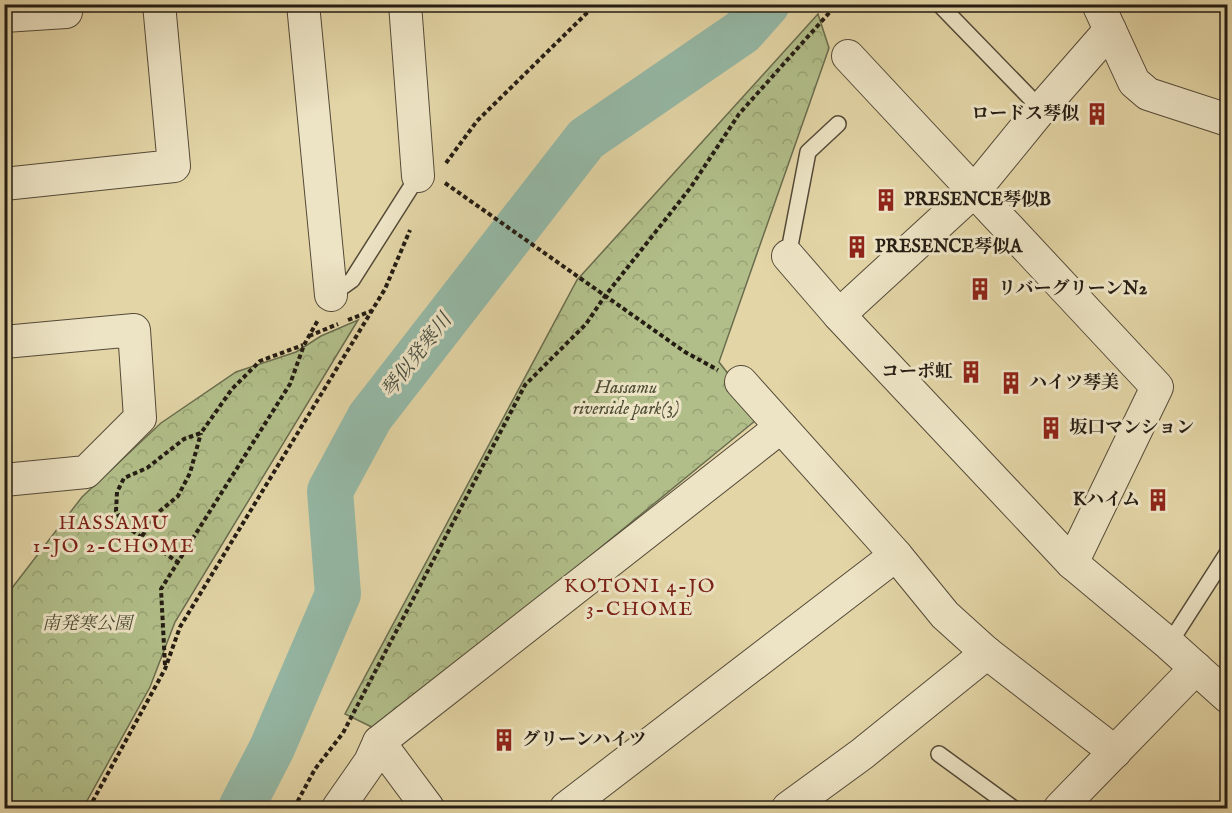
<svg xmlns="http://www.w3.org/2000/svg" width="1232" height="813" font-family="'IM FELL English','Noto Serif JP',serif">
<defs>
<pattern id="forest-crowns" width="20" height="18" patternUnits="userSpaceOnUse" patternTransform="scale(1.5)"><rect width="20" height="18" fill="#b1be89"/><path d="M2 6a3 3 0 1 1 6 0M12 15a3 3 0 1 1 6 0" fill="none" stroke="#98a375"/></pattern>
</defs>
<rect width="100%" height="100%" fill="#e3d5a6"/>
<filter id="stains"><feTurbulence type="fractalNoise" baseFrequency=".00333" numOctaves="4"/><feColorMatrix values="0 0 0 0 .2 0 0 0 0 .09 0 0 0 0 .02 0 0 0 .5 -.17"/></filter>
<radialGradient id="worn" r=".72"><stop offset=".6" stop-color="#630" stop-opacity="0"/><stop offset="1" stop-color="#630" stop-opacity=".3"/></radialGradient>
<g fill="url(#forest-crowns)" stroke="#6a6d4e" stroke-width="1.5">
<path d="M 818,14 L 829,48 L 719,362 L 761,416 L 378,730 L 345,714 L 577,280 Z"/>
<path d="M 358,320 L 175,622 L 150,687 L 83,808 L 5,808 L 4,598 L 12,588 L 82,497 L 161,423 L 236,372 L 296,352 L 321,336 Z"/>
</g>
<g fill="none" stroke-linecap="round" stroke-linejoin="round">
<path stroke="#95b9a7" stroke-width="46" d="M 241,808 L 272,748 L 338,594 L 330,491 L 370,417 L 586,139 L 742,32 L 767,4"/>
<g stroke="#544a38" stroke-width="18">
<g id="lane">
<path d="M 939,4 L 1041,109"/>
<path d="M 788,256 L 808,152 L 838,124"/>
<path d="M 331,295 L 352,280 L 418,176"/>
<path d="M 1169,644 L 1228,552"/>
<path d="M 939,754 L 1013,808"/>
</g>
</g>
<g stroke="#544a38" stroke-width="34">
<g id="street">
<path d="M 303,4 L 331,295"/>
<path d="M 405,4 L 418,176"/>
<path d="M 1098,4 L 1134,82 L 1148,94 L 1228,120"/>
<path d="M 4,16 L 66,12"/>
<path d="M 848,56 L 1157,387 L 1072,563"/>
<path d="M 4,184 L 174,166 L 159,4"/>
<path d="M 788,256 L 839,315 L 1072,563 L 1169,644 L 1228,697"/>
<path d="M 839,315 L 974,191 L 1041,109 L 1110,30"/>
<path d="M 4,342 L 134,330 L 140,418 L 86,472 L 4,480"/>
<path d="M 741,382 L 896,555 L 945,615 L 987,653 L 1115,752"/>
<path d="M 379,742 L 428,808"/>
<path d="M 338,808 L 370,762 L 379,742 L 781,427"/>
<path d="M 566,808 L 896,555"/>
<path d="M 788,808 L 862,754 L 987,653"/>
<path d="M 1060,808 L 1196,668"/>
</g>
</g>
<g stroke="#241c13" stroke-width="4" stroke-dasharray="4.5 3" stroke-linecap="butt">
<path d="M 446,163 L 477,121 L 596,4"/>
<path d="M 445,183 L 685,352 L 718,370"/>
<path d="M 348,320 L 371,311"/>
<path d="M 309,336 L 338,324"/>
<path d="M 142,536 L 160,511 L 178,496 L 190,473 L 201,433"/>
<path d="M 179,563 L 124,525 L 116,511 L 117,492 L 124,478 L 147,468 L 184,439 L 201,433 L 232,389 L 260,361 L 303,345"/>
<path d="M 165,665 L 161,589 L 290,384 L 304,345 L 318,320"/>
<path d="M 89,808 L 165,669 L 180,627 L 385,289 L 410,230"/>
<path d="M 294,808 L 315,769 L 343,733 L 525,385 L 586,324 L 605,296 L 691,187 L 739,114 L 837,4"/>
</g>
<use href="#lane" stroke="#ede4c5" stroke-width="15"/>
<use href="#street" stroke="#ede4c5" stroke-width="32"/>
</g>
<defs>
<g id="building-bare" transform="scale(1.8)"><path d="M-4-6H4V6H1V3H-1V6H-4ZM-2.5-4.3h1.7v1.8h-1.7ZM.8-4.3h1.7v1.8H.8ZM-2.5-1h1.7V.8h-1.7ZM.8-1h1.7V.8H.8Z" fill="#8f2418" stroke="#ede4c5" stroke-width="2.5" paint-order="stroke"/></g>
</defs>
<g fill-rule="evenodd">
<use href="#building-bare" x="1097" y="114"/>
<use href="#building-bare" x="886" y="200"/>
<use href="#building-bare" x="857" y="247"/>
<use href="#building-bare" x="980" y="289"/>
<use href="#building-bare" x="971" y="372"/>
<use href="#building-bare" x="1011" y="383"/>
<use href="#building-bare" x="1051" y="428"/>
<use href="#building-bare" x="1158" y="500"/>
<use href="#building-bare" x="504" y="740"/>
</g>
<g text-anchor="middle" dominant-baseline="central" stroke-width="6" stroke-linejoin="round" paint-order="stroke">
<g font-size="18" font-weight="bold" fill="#241c13" stroke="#ede4c5" text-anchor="start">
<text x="1079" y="114" text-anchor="end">ロードス琴似</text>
<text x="904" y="200">PRESENCE琴似B</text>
<text x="875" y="247">PRESENCE琴似A</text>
<text x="998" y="289">リバーグリーンN2</text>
<text x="953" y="372" text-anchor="end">コーポ虹</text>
<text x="1029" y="383">ハイツ琴美</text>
<text x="1069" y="428">坂口マンション</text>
<text x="1140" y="500" text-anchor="end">Kハイム</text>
<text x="522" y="740">グリーンハイツ</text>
</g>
<g font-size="18" font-style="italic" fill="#4e4d36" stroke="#ede4c5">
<text x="626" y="388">Hassamu<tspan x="626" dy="21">riverside park(3)</tspan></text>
<text x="87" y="624">南発寒公園</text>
</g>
<g font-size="20" font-style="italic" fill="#464b3f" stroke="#ede4c5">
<text transform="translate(417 356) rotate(-52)">琴似発寒川</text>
</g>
<g font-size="20" letter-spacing="1.5" fill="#7a1f14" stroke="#ede4c5">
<text x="114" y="523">HASSAMU<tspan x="114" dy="23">1-JO 2-CHOME</tspan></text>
<text x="640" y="586">KOTONI 4-JO<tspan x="640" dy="23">3-CHOME</tspan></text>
</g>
</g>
<rect width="1232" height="813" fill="none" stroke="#e3d5a6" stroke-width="24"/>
<rect x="6" y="6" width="1220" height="801" fill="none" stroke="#241c13" stroke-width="3"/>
<rect x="12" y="12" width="1208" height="789" fill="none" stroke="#241c13" stroke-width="1.5"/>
<rect width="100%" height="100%" filter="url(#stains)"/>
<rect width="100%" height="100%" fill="url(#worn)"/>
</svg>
